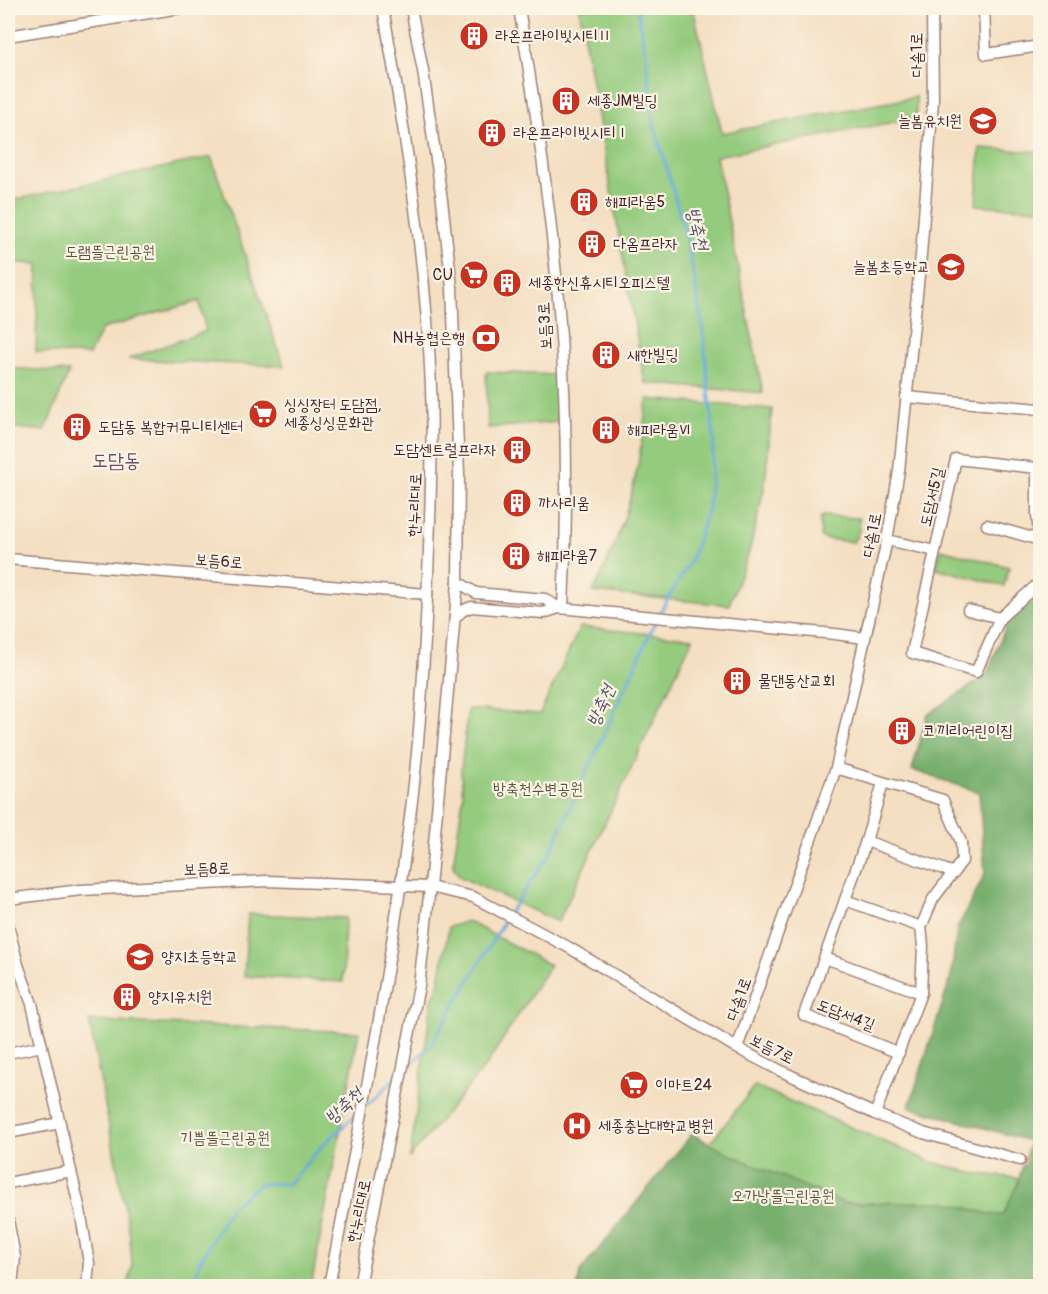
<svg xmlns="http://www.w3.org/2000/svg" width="1048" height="1294" font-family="Pangolin,'Poor Story',sans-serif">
<rect width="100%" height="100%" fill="#fcf5e5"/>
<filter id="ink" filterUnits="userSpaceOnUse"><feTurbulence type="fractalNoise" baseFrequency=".0167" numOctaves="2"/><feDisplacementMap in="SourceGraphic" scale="12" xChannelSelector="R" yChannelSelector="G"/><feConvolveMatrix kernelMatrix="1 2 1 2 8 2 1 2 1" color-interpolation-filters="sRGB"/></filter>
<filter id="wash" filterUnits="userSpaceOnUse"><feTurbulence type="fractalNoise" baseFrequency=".008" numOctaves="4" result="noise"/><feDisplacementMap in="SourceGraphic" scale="24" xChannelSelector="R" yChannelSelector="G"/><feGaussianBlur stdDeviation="1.35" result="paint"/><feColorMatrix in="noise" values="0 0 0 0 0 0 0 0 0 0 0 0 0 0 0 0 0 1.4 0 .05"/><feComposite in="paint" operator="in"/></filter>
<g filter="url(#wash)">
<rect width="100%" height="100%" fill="#f4dfc2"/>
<g fill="#94cb7e" stroke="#6f7554" stroke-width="1.5">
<path d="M 579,8 L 693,8 L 722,133 L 916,97 L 916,118 L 716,156 L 763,393 L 645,383 Z"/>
<path d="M 980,148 L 1040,152 L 1040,209 L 976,205 Z"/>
<path d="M 211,157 L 284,366 L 128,359 L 206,331 L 199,301 L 102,329 L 89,355 L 36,352 L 38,264 L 8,262 L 8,201 Z"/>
<path d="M 8,368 L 69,372 L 45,431 L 8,427 Z"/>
<path d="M 486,372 L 556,375 L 558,422 L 488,428 Z"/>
<path d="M 647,399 L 772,409 L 765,485 L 749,552 L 729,605 L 593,592 C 613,553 629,511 637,469 C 642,446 644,422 647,399 Z"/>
<path d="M 823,516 L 859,518 C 860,528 859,535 853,542 L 825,539 L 821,537 L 820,519 Z"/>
<path d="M 941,549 L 1009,567 L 1004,586 L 936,568 Z"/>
<path d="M 580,627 L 693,638 L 558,922 L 460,877 L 453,866 L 463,797 L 461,771 L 468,709 L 540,714 Z"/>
<path d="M 248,914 L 345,918 L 343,982 L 244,976 Z"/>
<path d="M 467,921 L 550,965 L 487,1064 L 410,1157 L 432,1000 L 438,986 L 449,927 Z"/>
<path d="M 89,1021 L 359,1032 L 311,1286 L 128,1286 L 132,1267 L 130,1235 Z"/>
<path d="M 755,1086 L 929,1161 L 971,1173 L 1037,1180 L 1040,1267 L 1022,1286 L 578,1286 L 580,1272 L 714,1138 Z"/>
</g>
<path fill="#77af6d" stroke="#60674c" stroke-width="1.5" d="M 1040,595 L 1040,1267 L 1022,1286 L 578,1286 L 580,1272 L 692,1134 L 731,1155 L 844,1203 L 947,1202 L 989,1214 L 1003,1215 L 1017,1185 L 1030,1141 L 909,1107 L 951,977 L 957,929 L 985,874 L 979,792 L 912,770 L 927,715 L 986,676 L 1007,624 Z"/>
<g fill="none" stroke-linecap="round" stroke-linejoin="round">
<g stroke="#65aadb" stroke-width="3">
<path d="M 637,8 L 646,54 L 653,121 L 688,242 L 702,323 L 714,440 L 708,509 L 690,562 L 659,614"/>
<path d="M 407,1068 L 431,1045 L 509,913 L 548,857 L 656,620"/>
<path d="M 367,1105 L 397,1077"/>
<path d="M 195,1286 L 199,1263 L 231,1207 L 260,1184 L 288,1184 L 324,1144 L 358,1113"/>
</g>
</g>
</g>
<g filter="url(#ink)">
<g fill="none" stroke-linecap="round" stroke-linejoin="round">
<path stroke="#d2b9a4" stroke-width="10" stroke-dasharray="10 5" stroke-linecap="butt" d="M 1020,1160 L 1040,1167"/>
<g stroke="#9f7f76" stroke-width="13">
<g id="minor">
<path d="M 519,8 C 535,107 551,208 559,309 C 567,408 568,509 563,608"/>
<path d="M 984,8 L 986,54 L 1040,46"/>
<path d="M 8,36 L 180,8"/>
<path d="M 906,397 L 1040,409"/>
<path d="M 987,525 L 1040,540"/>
<path d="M 887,540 L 935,551"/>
<path d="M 1040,541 L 1037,515 L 1037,468 L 956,459 L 912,653 L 976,672 L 1000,618 L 1040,582"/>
<path d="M 8,559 L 427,594"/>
<path d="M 458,582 L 476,593 L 545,599 L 559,608"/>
<path d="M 968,610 L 1000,618"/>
<path d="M 455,618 L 462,611 L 471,607 L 543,613 L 559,608 L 835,634 L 864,638"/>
<path d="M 836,768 L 943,800 L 961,842 L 962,861 L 933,899 L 921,927 L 923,946 L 921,993 L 875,1114"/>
<path d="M 883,783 L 866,841 L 804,1015 L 899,1053"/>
<path d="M 866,841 L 954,873"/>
<path d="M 8,899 L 81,890 L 267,881 L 430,887 L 473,897 L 568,947 L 737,1048 L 781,1071 L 875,1114 L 923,1133 L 1020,1160"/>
<path d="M 845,900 L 921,927"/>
<path d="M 8,925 L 18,965 L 32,1004 L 80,1210 L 89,1263 L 87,1286"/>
<path d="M 825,958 L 921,993"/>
<path d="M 737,1048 L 836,768 L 887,540 L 899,471 L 921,255 L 933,101 L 932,8"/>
<path d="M 8,1053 L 42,1046"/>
<path d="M 8,1133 L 60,1123"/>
<path d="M 8,1183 L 71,1171"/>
<path d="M 8,1220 L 15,1257 L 12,1286"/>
<path d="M 329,1286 C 360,1125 392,964 412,801 C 422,717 426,633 429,549 C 431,495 433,441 431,387 C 426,260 405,132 383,8"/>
<path d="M 359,1286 L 419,986 L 430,887 L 458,582 L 459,475 L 452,287 L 442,200 L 423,71 L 411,8"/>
</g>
</g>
<use href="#minor" stroke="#fff" stroke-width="10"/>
</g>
</g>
<defs>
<g id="building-disc" transform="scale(1.5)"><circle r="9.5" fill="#c8321e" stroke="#fcf5e5"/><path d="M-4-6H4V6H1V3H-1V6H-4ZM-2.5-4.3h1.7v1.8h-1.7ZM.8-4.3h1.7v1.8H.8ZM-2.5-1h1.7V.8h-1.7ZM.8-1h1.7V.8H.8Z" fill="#fff"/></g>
<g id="school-disc" transform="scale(1.5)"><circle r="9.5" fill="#c8321e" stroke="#fcf5e5"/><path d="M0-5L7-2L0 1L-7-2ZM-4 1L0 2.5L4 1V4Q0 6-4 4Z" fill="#fff"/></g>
<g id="supermarket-disc" transform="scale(1.5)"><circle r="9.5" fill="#c8321e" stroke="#fcf5e5"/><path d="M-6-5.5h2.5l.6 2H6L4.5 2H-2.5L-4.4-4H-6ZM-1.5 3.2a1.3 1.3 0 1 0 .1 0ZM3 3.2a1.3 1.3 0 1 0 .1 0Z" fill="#fff"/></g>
<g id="bank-disc" transform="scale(1.5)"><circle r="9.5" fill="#c8321e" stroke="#fcf5e5"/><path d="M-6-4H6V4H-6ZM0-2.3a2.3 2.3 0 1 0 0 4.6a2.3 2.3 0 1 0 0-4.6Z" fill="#fff"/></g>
<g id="hospital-disc" transform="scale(1.5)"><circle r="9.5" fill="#c8321e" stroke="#fcf5e5"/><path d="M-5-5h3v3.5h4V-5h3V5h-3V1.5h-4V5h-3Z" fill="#fff"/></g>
</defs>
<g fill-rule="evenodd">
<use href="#building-disc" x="474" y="36"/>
<use href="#building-disc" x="566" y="101"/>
<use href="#school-disc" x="983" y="121"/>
<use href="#building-disc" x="492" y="133"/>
<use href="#building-disc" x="584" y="202"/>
<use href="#building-disc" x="592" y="244"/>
<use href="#school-disc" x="951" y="267"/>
<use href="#supermarket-disc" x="474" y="275"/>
<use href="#building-disc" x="507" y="283"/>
<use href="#bank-disc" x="486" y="338"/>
<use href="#building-disc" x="606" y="355"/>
<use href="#supermarket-disc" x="263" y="414"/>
<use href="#building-disc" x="77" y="427"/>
<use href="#building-disc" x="606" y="430"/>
<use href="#building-disc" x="517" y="450"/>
<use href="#building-disc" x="517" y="503"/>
<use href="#building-disc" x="516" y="556"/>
<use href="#building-disc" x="737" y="681"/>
<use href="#building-disc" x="902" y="731"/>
<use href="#school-disc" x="140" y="957"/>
<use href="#building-disc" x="127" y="997"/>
<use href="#supermarket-disc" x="634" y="1085"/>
<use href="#hospital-disc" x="577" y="1126"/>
</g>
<g text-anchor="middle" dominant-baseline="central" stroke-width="4.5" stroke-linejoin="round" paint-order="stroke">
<g font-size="16" fill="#4a1f2b" stroke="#fcf5e5" text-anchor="start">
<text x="495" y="36">라온프라이빗시티Ⅱ</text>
<text x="587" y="101">세종JM빌딩</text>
<text x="962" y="121" text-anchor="end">늘봄유치원</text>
<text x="513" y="133">라온프라이빗시티Ⅰ</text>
<text x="605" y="202">해피라움5</text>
<text x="613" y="244">다옴프라자</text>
<text x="930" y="267" text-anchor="end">늘봄초등학교</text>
<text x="453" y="275" text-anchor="end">CU</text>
<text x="528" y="283">세종한신휴시티오피스텔</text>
<text x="465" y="338" text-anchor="end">NH농협은행</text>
<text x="627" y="355">새한빌딩</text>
<text x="284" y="405">싱싱장터 도담점,<tspan x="284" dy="18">세종싱싱문화관</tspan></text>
<text x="98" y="427">도담동 복합커뮤니티센터</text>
<text x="627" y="430">해피라움Ⅵ</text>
<text x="496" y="450" text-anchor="end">도담센트럴프라자</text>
<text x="538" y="503">까사리움</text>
<text x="537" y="556">해피라움7</text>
<text x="758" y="681">물댄동산교회</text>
<text x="923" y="731">코끼리어린이집</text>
<text x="161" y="957">양지초등학교</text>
<text x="148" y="997">양지유치원</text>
<text x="655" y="1085">이마트24</text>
<text x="598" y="1126">세종충남대학교병원</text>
</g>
<g font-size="16" fill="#4a1f2b" stroke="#fcf5e5">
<text transform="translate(917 55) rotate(-90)">다솜1로</text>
<text transform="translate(545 326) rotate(-93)">보듬3로</text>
<text transform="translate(932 497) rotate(-77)">도담서5길</text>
<text transform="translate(415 505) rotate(-88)">한누리대로</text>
<text transform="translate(872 535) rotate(-79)">다솜1로</text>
<text transform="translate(219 561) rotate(5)">보듬6로</text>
<text transform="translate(207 869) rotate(-2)">보듬8로</text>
<text transform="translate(739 999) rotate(-70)">다솜1로</text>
<text transform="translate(846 1015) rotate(21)">도담서4길</text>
<text transform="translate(772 1049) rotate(27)">보듬7로</text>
<text transform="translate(359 1211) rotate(-78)">한누리대로</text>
</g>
<g font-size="16" fill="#605344" stroke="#fcf5e5">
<text x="110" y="252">도램뜰근린공원</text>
<text x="538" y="789">방축천수변공원</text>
<text x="225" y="1138">기쁨뜰근린공원</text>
<text x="783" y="1196">오가낭뜰근린공원</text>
</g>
<g font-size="18" font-style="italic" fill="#535069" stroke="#fcf5e5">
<text transform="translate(697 229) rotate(76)">방축천</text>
<text transform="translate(601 706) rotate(-66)">방축천</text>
<text transform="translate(344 1106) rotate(-43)">방축천</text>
</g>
<g font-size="20" fill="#704b6a" stroke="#fcf5e5">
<text x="116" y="460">도담동</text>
</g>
</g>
<rect width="1048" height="1294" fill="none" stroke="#fcf5e5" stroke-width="30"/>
</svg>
